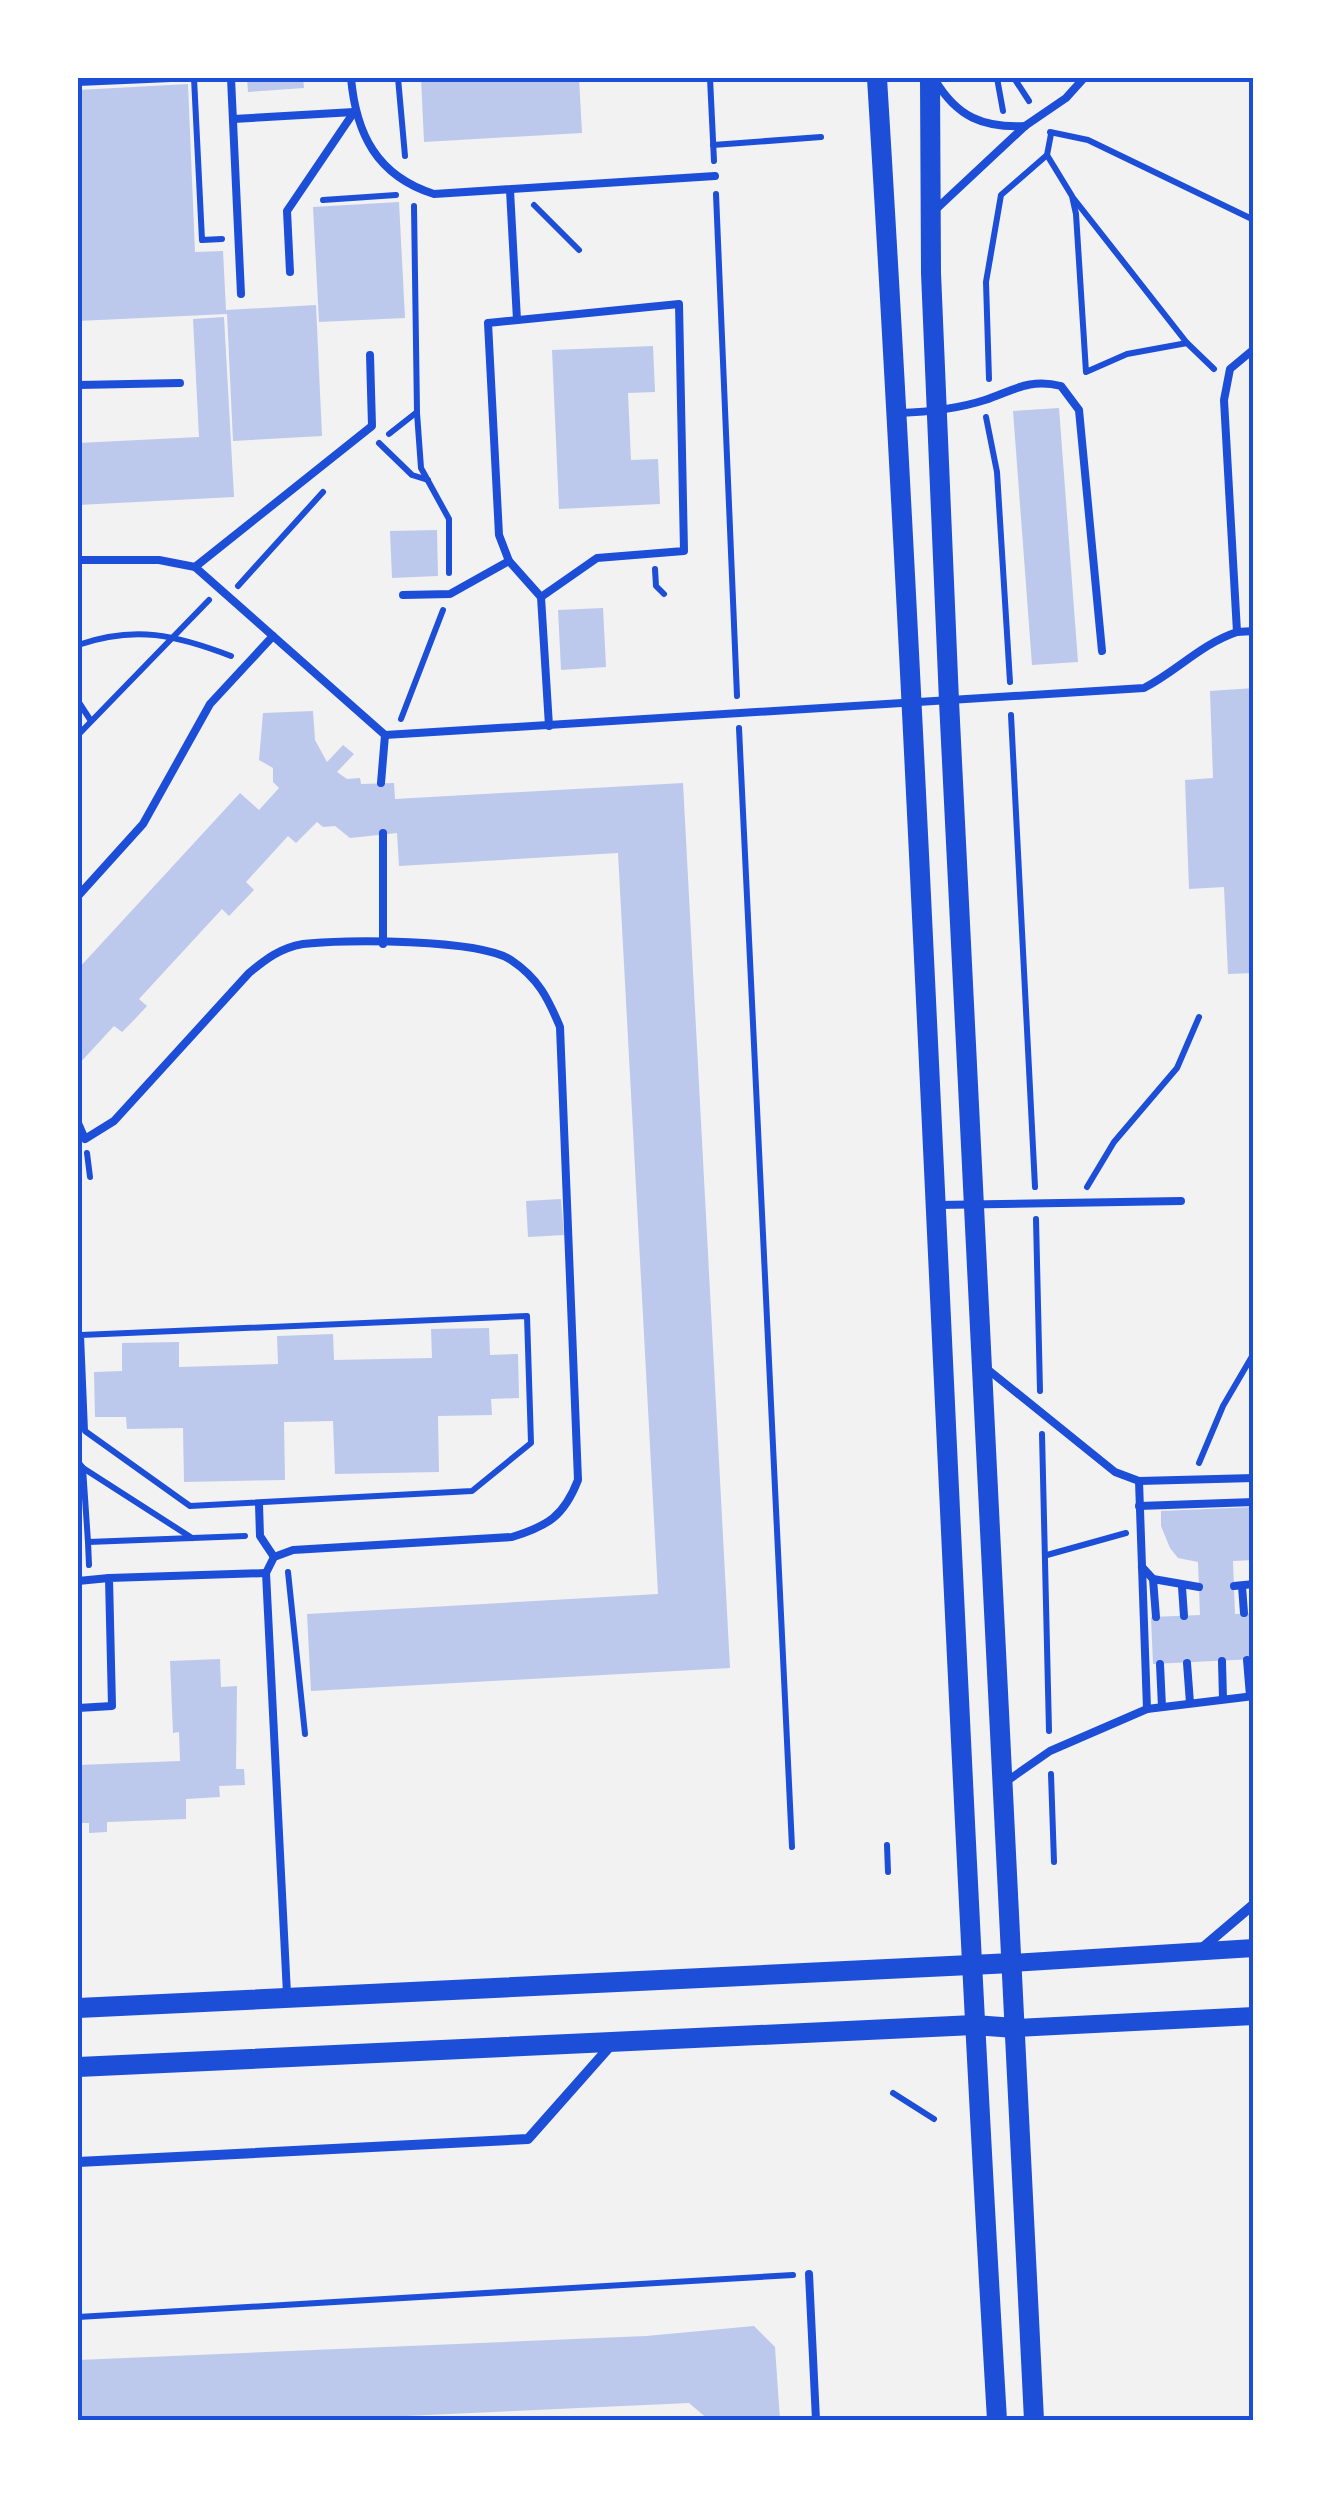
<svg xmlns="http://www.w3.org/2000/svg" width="1331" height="2498" font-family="'PT Sans Narrow',sans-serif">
<rect width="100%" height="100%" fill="#f2f2f2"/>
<g fill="#bdc9ec">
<path d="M 247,78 L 303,78 L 304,88 L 248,92 Z"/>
<path d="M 421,78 L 579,78 L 582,133 L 424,142 Z"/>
<path d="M 188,84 L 195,252 L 223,251 L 226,310 L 316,305 L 322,436 L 233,441 L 227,314 L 78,321 L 78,90 Z"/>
<path d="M 399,202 L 405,318 L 319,322 L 313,207 Z"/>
<path d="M 224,317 L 234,497 L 78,505 L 78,443 L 199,437 L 193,319 Z"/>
<path d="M 653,346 L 655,392 L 628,393 L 631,460 L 658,459 L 660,504 L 559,509 L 552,350 Z"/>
<path d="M 1059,408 L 1078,662 L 1032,665 L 1013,411 Z"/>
<path d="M 437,530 L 438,576 L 392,578 L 390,531 Z"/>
<path d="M 603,608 L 606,667 L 561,670 L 558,610 Z"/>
<path d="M 1254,688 L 1254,973 L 1228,974 L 1224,887 L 1189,889 L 1185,780 L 1213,778 L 1210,691 Z"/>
<path d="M 313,711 L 315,740 L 327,762 L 343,745 L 354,754 L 337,772 L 347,779 L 360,778 L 361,784 L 394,783 L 395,799 L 683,783 L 730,1668 L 311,1691 L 307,1614 L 658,1594 L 618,853 L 399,866 L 397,833 L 350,838 L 335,826 L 323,827 L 317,822 L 296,843 L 288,836 L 246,882 L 254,890 L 229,916 L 222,909 L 139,999 L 147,1006 L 134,1020 L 122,1032 L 114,1026 L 78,1065 L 78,969 L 240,793 L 259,810 L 279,788 L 273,782 L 273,768 L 259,760 L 263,713 Z"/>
<path d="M 561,1199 L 564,1235 L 528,1237 L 526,1201 Z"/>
<path d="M 489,1328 L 490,1355 L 518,1354 L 519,1398 L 491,1399 L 492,1415 L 438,1416 L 439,1472 L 335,1474 L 333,1421 L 284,1422 L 285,1480 L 184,1482 L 183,1428 L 127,1429 L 126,1417 L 95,1417 L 94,1372 L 122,1371 L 122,1343 L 179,1342 L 179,1367 L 278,1364 L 277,1336 L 333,1334 L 334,1360 L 432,1358 L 431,1329 Z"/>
<path d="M 1254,1507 L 1254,1560 L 1233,1561 L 1235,1614 L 1252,1613 L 1254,1659 L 1153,1664 L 1151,1617 L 1200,1615 L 1198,1562 L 1178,1558 L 1170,1548 L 1161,1526 L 1161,1511 Z"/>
<path d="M 220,1659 L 221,1687 L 237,1686 L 236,1769 L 244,1769 L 245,1785 L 219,1786 L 220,1797 L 186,1799 L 186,1819 L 107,1822 L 107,1832 L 89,1833 L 89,1823 L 78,1823 L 78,1765 L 180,1761 L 179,1732 L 173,1733 L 170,1661 Z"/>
<path d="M 754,2326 L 775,2347 L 780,2420 L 709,2420 L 689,2403 L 318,2420 L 78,2420 L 78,2360 L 646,2336 Z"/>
</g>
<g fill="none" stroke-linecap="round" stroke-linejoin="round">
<g stroke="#1d4ed8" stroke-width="6">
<path d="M 398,78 L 405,156"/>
<path d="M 710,78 L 714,161"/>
<path d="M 997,78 L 1003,111"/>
<path d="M 1014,78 L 1029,101"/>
<path d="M 78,83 L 194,78 L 202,240 L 222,239"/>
<path d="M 1050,132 L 1088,140 L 1254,220"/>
<path d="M 713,145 L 821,137"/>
<path d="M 1047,155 L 1072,196 L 1076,214 L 1086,372 L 1127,354 L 1187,343 L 1214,369"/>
<path d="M 716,194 L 737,696"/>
<path d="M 1074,199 L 1187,343"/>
<path d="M 323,200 L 396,195"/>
<path d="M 534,205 L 579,250"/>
<path d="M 989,379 L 986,282 L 1001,195 L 1047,155 L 1051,134"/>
<path d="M 417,413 L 421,468 L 449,519 L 449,573"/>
<path d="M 986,417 L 997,472 L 1010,682"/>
<path d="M 389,434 L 417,412 L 414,206"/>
<path d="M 379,443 L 412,475 L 428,480"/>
<path d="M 655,569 L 656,586 L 664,594"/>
<path d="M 238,586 L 323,492"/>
<path d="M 78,645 C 135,625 176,635 231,656"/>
<path d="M 78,701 L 91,721"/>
<path d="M 1011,715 L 1035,1187"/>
<path d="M 401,719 L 443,610"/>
<path d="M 739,728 L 792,1847"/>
<path d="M 78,735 L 209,600"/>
<path d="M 87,1153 L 90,1177"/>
<path d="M 1087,1187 L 1114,1142 L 1177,1068 L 1199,1017"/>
<path d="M 1036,1219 L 1040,1391"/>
<path d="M 527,1316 L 531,1443 L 472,1491 L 190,1506 L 85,1431 L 81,1335 Z"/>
<path d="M 1042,1434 L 1049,1731"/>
<path d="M 78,1462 L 83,1468 L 88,1542 L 245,1536"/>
<path d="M 1199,1463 L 1223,1406 L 1254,1353"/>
<path d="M 83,1468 L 192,1538"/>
<path d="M 88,1542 L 89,1565"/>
<path d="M 1047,1555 L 1126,1533"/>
<path d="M 288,1572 L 305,1734"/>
<path d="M 1051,1774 L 1054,1862"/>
<path d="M 887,1845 L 888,1872"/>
<path d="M 893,2093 L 934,2119"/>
<path d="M 78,2317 L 793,2275"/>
</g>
<g stroke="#1d4ed8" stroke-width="8">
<path d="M 231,78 L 241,294"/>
<path d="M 351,78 C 356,134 377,176 434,194 L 715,176"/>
<path d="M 935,80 C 957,117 983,128 1025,126"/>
<path d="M 233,119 L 354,112"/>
<path d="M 510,190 L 517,320"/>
<path d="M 933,212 L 1025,126 L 1066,98 L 1084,78"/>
<path d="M 290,272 L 287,211 L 354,112"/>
<path d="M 78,385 L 180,383"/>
<path d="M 899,413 C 929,412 957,409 985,400 C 1014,390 1030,378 1061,386 L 1079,410 L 1102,651"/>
<path d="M 78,560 L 159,560 L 195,567 L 273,636"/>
<path d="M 195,567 L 372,426 L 370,355"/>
<path d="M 403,595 L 450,594 L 509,561"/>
<path d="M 541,597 L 597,558 L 684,551 L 679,304 L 488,323 L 499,535 L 509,561 L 541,597 L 549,726"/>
<path d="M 1237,632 L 1254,631"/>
<path d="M 381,783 L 385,735"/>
<path d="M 383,833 L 383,944"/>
<path d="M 78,896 L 143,824 L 210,704 L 273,636 L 385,735 L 1144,688 C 1177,671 1201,644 1237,632 L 1224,400 L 1230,369 L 1254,349"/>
<path d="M 78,1123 L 85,1139 L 114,1121 L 249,973 C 266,959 280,948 303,944 C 342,939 480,939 511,960 C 538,978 548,998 560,1027 L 578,1480 C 564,1516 548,1526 512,1537 L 293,1550 L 274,1557 L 266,1573 L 287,1994"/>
<path d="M 938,1205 L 1181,1201"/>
<path d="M 986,1368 L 1115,1472 L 1139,1481 L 1147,1709"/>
<path d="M 1139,1481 L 1254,1478"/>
<path d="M 259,1504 L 260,1536 L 274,1557"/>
<path d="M 1139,1506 L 1254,1502"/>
<path d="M 1142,1567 L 1153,1579 L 1199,1587"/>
<path d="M 1153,1579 L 1156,1617"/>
<path d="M 78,1581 L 109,1578"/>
<path d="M 1234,1586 L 1254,1584"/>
<path d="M 1242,1586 L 1244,1613"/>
<path d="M 1182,1587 L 1184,1616"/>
<path d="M 1247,1660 L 1250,1696"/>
<path d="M 1222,1661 L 1223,1699"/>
<path d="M 1187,1663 L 1190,1703"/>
<path d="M 1160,1664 L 1162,1707"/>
<path d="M 78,1708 L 112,1706 L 109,1578 L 266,1573"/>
<path d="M 1007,1781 L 1050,1751 L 1147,1709 L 1254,1696"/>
<path d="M 809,2274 L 816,2420"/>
</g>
<g stroke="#1d4ed8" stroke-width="10">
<path d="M 1201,1949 L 1254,1904"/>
<path d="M 78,2162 L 528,2139 L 613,2043"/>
</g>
<g stroke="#1d4ed8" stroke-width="18">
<path d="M 1012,1963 L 1254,1948"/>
<path d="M 1015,2028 L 1254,2016"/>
</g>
<g stroke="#1d4ed8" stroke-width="20">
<path d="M 877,78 C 925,858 951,1640 997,2420"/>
<path d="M 930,78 L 931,273 L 949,701 L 1034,2420"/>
<path d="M 78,2008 L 1012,1963"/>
<path d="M 78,2067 L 974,2025 L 1015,2028"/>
</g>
</g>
<rect width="1331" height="2498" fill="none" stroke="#ffffff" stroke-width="160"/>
<rect x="80" y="80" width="1171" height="2338" fill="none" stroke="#1d4ed8" stroke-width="4"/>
</svg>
